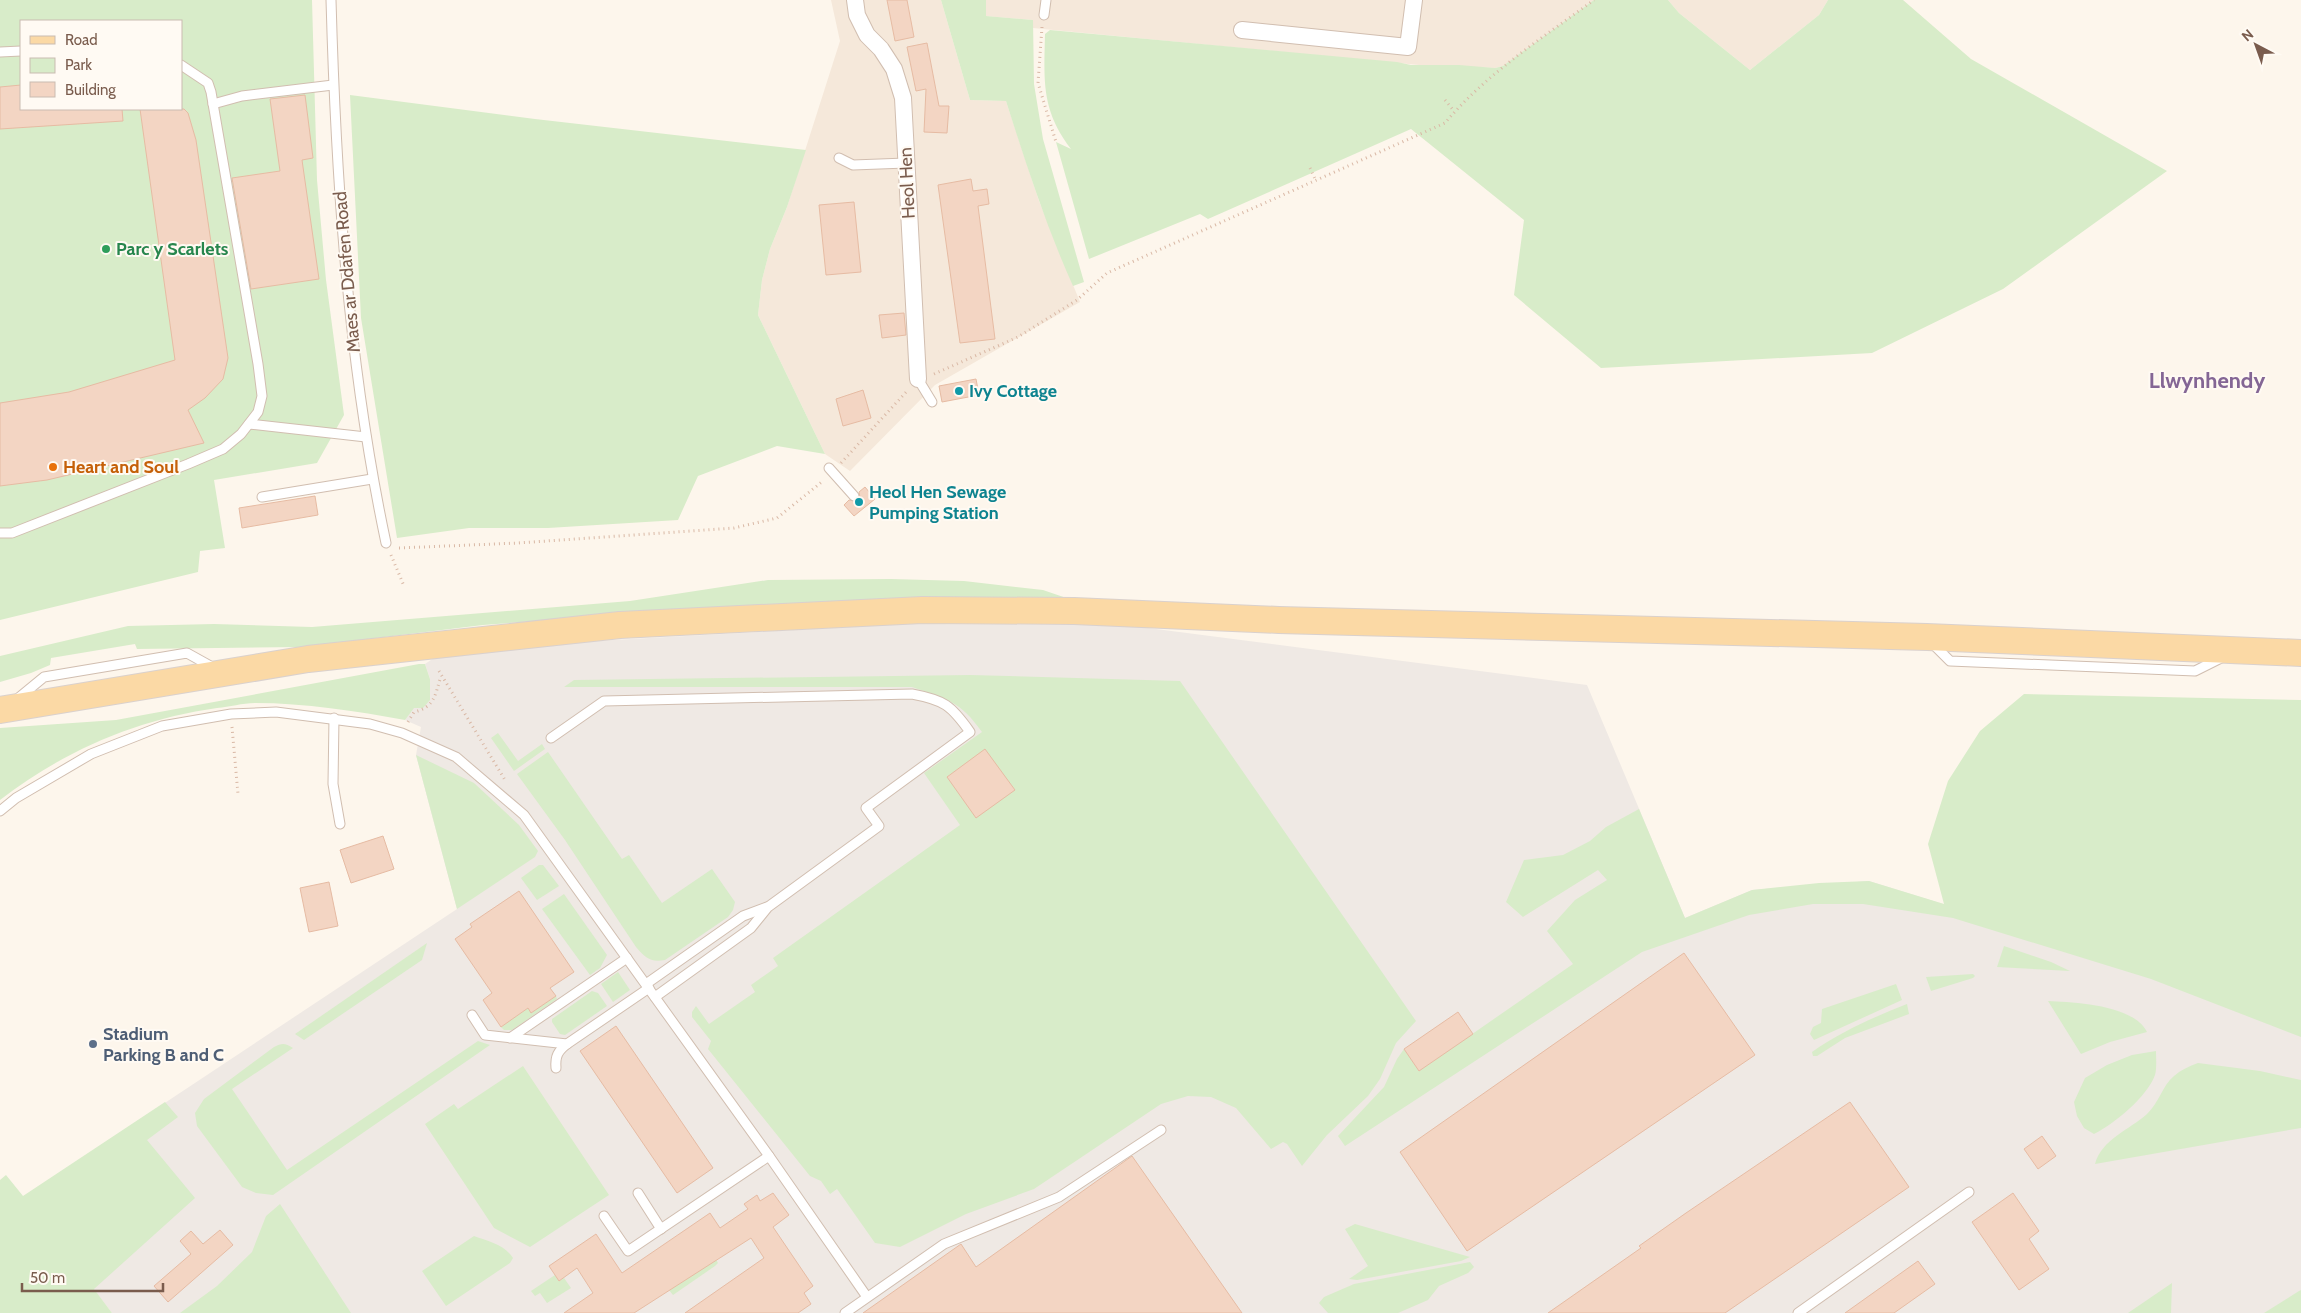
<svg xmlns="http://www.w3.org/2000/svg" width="2301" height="1313" font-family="Cabin,sans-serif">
<rect width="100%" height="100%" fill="#fdf6ec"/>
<g fill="#f5e8da">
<path d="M 831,0 L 941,0 L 970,100 L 1006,101 L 1039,201 L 1080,302 L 935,385 L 850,471 L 825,454 L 758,315 L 762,280 L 770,249 L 787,207 L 840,41 Z"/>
<path d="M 986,0 L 1594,0 L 1518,56 L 1503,66 L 1495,68 L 1419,65 L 1033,28 L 1033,20 L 985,16 Z"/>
<path d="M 1668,0 L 1828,0 L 1819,15 L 1750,70 L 1679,13 Z"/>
</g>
<path fill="#efe9e4" d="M 904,624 L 1125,625 L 1587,685 L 1685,918 L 1752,890 L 1869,881 L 2301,1015 L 2301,1313 L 112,1313 L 23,1197 L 457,909 L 416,755 L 421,727 L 405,720 L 430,679 L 425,664 L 440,654 L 521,645 Z"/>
<g fill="#d8ecc9" fill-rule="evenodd">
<path d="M 0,0 L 312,0 L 317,180 L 326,280 L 344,415 L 317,463 L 214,480 L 225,548 L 200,551 L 198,572 L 0,620 ZM 21,21 L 181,21 L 181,109 L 21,109 Z"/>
<path d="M 941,0 L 986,0 L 986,16 L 1033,20 L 1034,84 L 1043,139 L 1084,282 L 1073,286 C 1046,226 1026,164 1006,101 L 970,100 Z"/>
<path d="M 1594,0 L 1668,0 L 1679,13 L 1750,70 L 1819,15 L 1828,0 L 1903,0 L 1971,59 L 2167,171 L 2003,289 L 1872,353 L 1601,368 L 1514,295 L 1524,220 L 1411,129 L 1208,219 L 1200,214 L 1089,259 L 1056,142 L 1071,149 C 1041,110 1044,81 1045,34 L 1050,30 L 1397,62 L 1411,65 L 1459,65 L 1495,68 L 1503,66 Z"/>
<path d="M 350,95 L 535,119 L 806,150 L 787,207 L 770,249 L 762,280 L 758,315 L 825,454 L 777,446 L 698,476 L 678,520 L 548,528 L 469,528 L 397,538 L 361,318 Z"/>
<path d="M 891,579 L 964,581 L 1043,590 L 1081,603 L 638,613 L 483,625 L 302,647 L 137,649 L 135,644 L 51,658 L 50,665 L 31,673 L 0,682 L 0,656 L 128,626 L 214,624 L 312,627 L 630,601 L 768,580 Z"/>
<path d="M 419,664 L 425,664 L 430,679 L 430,700 L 423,708 L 414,708 L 405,720 C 356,711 305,703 255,703 C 242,703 230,707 217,708 C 138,719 63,751 0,800 L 0,728 L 116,720 Z"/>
<path d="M 970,675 L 1180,681 L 1416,1021 L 1396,1043 L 1380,1079 L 1368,1096 L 1327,1135 L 1302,1166 L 1287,1144 L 1283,1142 L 1271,1149 L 1236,1108 L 1211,1097 L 1188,1096 L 1161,1104 L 1034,1189 L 966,1214 L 900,1247 L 875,1243 L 837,1189 L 830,1194 L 821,1181 L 810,1176 L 708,1049 L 711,1041 L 692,1017 L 692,1012 L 696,1006 L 709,1024 L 755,992 L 751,985 L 778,966 L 773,958 L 960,825 L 924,773 L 982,732 C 960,701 947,699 912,687 L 564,687 L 574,680 Z"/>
<path d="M 2024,694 L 2301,700 L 2301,1037 L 2151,979 L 1953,918 L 1863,904 L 1813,904 L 1749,915 L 1642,952 L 1345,1146 L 1338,1136 L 1384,1087 L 1397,1059 L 1404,1049 L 1419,1071 L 1573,964 L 1547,931 L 1575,900 L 1607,880 L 1598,870 L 1523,917 L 1506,902 L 1524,860 L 1563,855 L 1590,841 L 1606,827 L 1639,809 L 1685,918 L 1752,890 L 1819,883 L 1869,881 L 1944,904 L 1928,844 L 1948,781 L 1980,731 Z"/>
<path d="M 498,733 L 518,761 L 542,744 L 545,749 L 514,771 L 491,738 Z"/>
<path d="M 548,752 L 622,859 L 629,855 L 662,903 L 712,869 L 735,902 L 733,910 L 728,917 L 665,960 C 650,963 645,957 636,947 L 565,840 L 517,774 Z"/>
<path d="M 416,755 L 474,783 L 519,825 L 538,851 L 535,857 L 457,909 Z"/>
<path d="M 539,865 L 543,865 L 559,886 L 537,900 L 521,878 Z"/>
<path d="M 564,894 L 607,955 L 600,968 L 590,975 L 542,909 Z"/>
<path d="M 427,943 L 422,960 L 304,1040 L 295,1034 Z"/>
<path d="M 2004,946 L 2051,962 L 2070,971 L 1997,967 Z"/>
<path d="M 618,972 L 630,990 L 613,1002 L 601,984 Z"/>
<path d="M 1973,974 L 1975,976 L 1973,978 L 1931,991 L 1926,977 Z"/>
<path d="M 1896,984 L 1902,1000 L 1814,1040 L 1810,1034 L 1813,1027 L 1821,1023 L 1822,1009 Z"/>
<path d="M 592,991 L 598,993 L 607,1006 L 565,1035 L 560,1034 L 552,1022 L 552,1019 Z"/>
<path d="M 556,996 L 557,999 L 512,1030 L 504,1030 L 501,1027 L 528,1008 L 531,1013 Z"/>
<path d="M 2048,1001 C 2074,1002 2134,1005 2147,1032 L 2110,1042 L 2081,1054 Z"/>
<path d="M 1907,1004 L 1909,1014 L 1845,1038 L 1817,1056 L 1813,1056 L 1812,1052 C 1842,1031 1874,1017 1907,1004 Z"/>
<path d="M 478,1041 L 490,1045 L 273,1195 L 256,1193 L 242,1187 L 197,1126 L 195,1113 L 204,1099 L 274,1047 C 282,1043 285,1043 293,1048 L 232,1089 L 287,1170 Z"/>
<path d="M 2156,1051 C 2156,1058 2157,1069 2155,1075 C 2147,1097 2114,1124 2094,1134 L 2084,1128 L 2077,1116 L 2074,1102 L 2085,1078 L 2107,1065 L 2132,1055 Z"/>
<path d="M 2198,1063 L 2260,1071 L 2301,1080 L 2301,1128 L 2095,1164 C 2102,1139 2129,1130 2147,1114 C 2159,1103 2162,1086 2174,1076 C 2181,1070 2189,1066 2198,1063 Z"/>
<path d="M 523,1066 L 609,1195 L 530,1247 L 494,1228 L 425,1124 L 454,1104 L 458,1109 Z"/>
<path d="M 165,1102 L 178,1117 L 147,1140 L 195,1198 L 94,1289 L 112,1313 L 0,1313 L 0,1180 L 6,1175 L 23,1196 Z"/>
<path d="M 280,1204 L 351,1313 L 180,1313 L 217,1286 L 252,1252 L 266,1216 Z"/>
<path d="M 1355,1224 L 1470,1257 L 1461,1261 L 1357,1280 L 1349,1279 L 1368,1266 L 1345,1229 Z"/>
<path d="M 474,1236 C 488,1241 505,1245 513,1258 L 510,1263 L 446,1306 L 422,1271 Z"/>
<path d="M 715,1258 L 718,1263 L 715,1266 L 673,1295 L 669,1290 Z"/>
<path d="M 1470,1262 L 1474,1267 L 1468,1273 L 1439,1286 L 1428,1300 L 1398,1313 L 1328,1313 L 1319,1303 L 1324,1297 L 1354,1284 Z"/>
<path d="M 555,1275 L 559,1281 L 564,1278 L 571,1288 L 547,1303 L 540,1293 L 535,1296 L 531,1291 Z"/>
<path d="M 2172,1283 L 2171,1313 L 2128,1313 Z"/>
<path d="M 2301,1290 L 2301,1313 L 2264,1313 L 2299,1291 Z"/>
</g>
<g fill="#f3d5c3" stroke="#e6bba3">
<path d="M 887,0 L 907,0 L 914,37 L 895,41 Z"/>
<path d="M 927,43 L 939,106 L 949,106 L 947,133 L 924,132 L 926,89 L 916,91 L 907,47 Z"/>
<path d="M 21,85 L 21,109 L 122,109 L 123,121 L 0,129 L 0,87 Z"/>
<path d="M 305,95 L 313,158 L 302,160 L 319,279 L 251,289 L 232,178 L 280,171 L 270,99 Z"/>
<path d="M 140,109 L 184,109 L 188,113 L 196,140 L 228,358 L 223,379 L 205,398 L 188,410 L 204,443 L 47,480 L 0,486 L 0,403 L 69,392 L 175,360 Z"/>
<path d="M 971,179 L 973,191 L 987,189 L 989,204 L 978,206 L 995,339 L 960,343 L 938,185 Z"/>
<path d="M 854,202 L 861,272 L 826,275 L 819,205 Z"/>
<path d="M 904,313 L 906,335 L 882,338 L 879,315 Z"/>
<path d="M 976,379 L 979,395 L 942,402 L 939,386 Z"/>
<path d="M 863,390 L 871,418 L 843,426 L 836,399 Z"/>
<path d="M 865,487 L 875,499 L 854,516 L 844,505 L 849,500 L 858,501 L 860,497 L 859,492 Z"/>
<path d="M 315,496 L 318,515 L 242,528 L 239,508 Z"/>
<path d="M 985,749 L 1015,790 L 976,818 L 947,777 Z"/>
<path d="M 383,836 L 394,869 L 351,883 L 340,850 Z"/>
<path d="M 329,882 L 338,926 L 309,932 L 300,888 Z"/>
<path d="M 519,891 L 574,972 L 550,988 L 556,996 L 531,1013 L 528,1008 L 501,1027 L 483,1000 L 492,993 L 455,939 L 472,927 L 470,924 Z"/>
<path d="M 1684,953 L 1755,1055 L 1467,1251 L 1400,1152 Z"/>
<path d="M 1458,1012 L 1473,1034 L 1419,1071 L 1404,1049 Z"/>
<path d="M 616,1026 L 713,1168 L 677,1193 L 580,1051 Z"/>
<path d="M 1850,1102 L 1909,1187 L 1725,1313 L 1548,1313 L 1641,1248 L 1639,1246 L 1686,1213 Z"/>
<path d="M 2042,1136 L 2056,1156 L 2038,1169 L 2024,1149 Z"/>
<path d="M 1132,1156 L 1242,1313 L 863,1313 L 961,1244 L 976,1267 Z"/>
<path d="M 773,1193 L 789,1215 L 773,1227 L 813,1286 L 804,1293 L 811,1304 L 798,1313 L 685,1313 L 764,1258 L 751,1238 L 634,1313 L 564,1313 L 593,1293 L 577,1268 L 559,1281 L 549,1266 L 596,1234 L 622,1273 L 710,1213 L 720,1228 L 748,1209 L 744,1204 L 757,1195 L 760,1201 Z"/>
<path d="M 2013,1193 L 2039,1231 L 2029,1239 L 2049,1269 L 2019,1290 L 1972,1222 Z"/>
<path d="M 220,1230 L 233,1245 L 168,1302 L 154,1286 L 191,1254 L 180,1241 L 191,1231 L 203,1244 Z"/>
<path d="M 1918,1261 L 1935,1284 L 1894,1313 L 1845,1313 Z"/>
</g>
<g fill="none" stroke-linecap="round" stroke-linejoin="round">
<g stroke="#d1beb0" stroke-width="11">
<g id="service">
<path d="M 331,0 C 336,182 348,364 386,543"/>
<path d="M 1044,15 L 1046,0"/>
<path d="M 0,52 L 21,51"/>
<path d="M 213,104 L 242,96 L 333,85"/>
<path d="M 839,158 L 853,165 L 906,163"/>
<path d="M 918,379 L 932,402"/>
<path d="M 249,424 L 366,437"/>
<path d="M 829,468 L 854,496"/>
<path d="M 262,497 L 372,479"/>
<path d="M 0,533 L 12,533 L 188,464 L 223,449 L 241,434 L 258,412 L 262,396 L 258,364 L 211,92 L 208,83 L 181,65"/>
<path d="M 1932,643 L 1950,661 L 2195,671 L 2221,658"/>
<path d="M 16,700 L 44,677 L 187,653 L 214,668"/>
<path d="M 334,718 L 333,784 L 340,824"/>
<path d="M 551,738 L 604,701 L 912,694 C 944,700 951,705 970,732 L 866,808 L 879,826 L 768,907 L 751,928 L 655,997"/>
<path d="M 0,811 L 16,798 L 91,754 L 162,726 L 231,714 L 276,712 L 370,724 L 402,733 L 456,757 L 524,815 L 769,1156 L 867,1297"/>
<path d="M 646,984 L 743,916 L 767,907"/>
<path d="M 472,1015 L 485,1035 L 567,1044 L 649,988"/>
<path d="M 510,1038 L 627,958"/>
<path d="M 556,1068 C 555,1056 558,1051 567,1044"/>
<path d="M 638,1193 L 661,1229"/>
<path d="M 604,1216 L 628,1251 L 769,1156"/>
<path d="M 845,1313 L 944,1244 L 1059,1197 L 1161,1130"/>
<path d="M 1798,1313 L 1969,1192"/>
</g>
</g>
<g stroke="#d1beb0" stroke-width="18">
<g id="minor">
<path d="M 855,0 L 857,15 L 867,35 L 881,49 L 894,69 L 903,98 L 918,379"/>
<path d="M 1242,30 L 1408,47 L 1414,0"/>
</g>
</g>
<g stroke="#dad1cd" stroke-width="28">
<path id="primary" d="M 0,710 L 308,659 L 620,625 L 922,610 L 1074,611 L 1279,620 L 1927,637 L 2301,653"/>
</g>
<g stroke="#d9b8a5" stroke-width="3" stroke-dasharray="1 4" stroke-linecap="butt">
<path d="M 1042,27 L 1038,83 L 1056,142"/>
<path d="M 1445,100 L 1454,111"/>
<path d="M 1310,168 L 1316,181"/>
<path d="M 934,374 L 1018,337 L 1077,300 L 1107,273 L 1445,123 C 1486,74 1542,38 1594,0"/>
<path d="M 841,463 L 908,390"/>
<path d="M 399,548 L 518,543 L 734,528 L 777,518 L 823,481"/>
<path d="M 391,555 L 404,586"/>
<path d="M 439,671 L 505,780"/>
<path d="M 408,722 L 414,712 C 435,707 435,695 441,676"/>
<path d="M 232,727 L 238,794"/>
</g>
<use href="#service" stroke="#fff" stroke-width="9"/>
<use href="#minor" stroke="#fff" stroke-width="16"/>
<use href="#primary" stroke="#fbd9a5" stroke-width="26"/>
</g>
<circle fill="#2e9e5b" stroke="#fffaf3" stroke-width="2" cx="106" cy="249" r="5"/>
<g fill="#0f9aa8" stroke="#fffaf3" stroke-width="2">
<circle cx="959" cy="391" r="5"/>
<circle cx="859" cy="502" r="5"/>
</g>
<circle fill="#e8710a" stroke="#fffaf3" stroke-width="2" cx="53" cy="467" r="5"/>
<circle fill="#5c6f8a" stroke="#fffaf3" stroke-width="2" cx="93" cy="1044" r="5"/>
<g text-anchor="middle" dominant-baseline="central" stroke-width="4" stroke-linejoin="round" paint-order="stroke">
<g font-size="18" fill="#7a5c4d" stroke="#fffaf3">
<text transform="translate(907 183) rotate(-93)">Heol Hen</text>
<text transform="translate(347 272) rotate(-95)">Maes ar Ddafen Road</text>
</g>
<g font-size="18" font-weight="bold" fill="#27864d" stroke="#fffaf3" text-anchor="start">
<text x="116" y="249">Parc y Scarlets</text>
</g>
<g font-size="18" font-weight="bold" fill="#0d838f" stroke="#fffaf3" text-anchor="start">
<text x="969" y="391">Ivy Cottage</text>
<text x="869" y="492">Heol Hen Sewage<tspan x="869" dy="21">Pumping Station</tspan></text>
</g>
<g font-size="18" font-weight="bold" fill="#c56008" stroke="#fffaf3" text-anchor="start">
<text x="63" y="467">Heart and Soul</text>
</g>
<g font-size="18" font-weight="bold" fill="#4e5e75" stroke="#fffaf3" text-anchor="start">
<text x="103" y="1034">Stadium<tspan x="103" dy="21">Parking B and C</tspan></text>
</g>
<g font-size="22" font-weight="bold" fill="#846695" stroke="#fffaf3">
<text x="2207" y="380">Llwynhendy</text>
</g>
</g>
<rect x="20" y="20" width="162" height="90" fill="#fffaf3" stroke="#cabbb1"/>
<rect x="30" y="36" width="25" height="8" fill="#fbd9a5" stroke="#cabbb1"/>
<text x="65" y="45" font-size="15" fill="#7a5c4d">Road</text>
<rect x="30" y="58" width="25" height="15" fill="#d8ecc9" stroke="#cabbb1"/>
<text x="65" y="70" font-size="15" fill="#7a5c4d">Park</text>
<rect x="30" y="82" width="25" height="15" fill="#f3d5c3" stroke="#cabbb1"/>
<text x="65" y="95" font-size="15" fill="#7a5c4d">Building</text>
<g transform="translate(2256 45) rotate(319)" stroke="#fffaf3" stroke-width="4" paint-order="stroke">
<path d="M0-4L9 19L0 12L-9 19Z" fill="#7a5c4d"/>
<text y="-8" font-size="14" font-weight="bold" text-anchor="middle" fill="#7a5c4d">N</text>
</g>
<path d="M22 1283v8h141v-8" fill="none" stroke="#7a5c4d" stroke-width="2.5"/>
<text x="30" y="1283" font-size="15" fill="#7a5c4d" stroke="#fffaf3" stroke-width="4" paint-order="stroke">50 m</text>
</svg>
